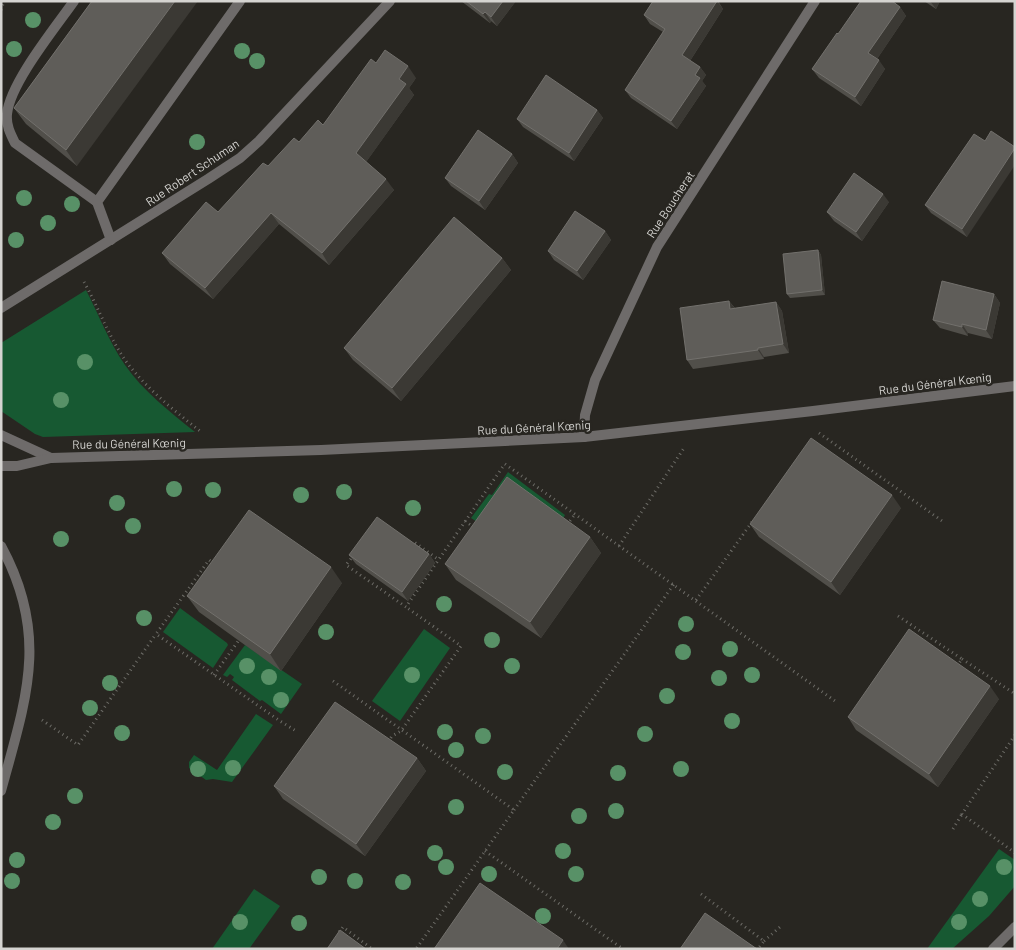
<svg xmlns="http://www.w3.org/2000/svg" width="1016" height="950" font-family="Barlow,sans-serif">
<rect width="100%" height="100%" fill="#282621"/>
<g fill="#175932">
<path d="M 86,290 C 99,315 109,342 125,365 C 143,391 170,412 195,432 L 43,437 L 35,434 L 1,411 L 1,343 Z"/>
<path d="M 508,472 L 565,515 L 560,524 L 491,531 L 471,518 L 489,494 L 492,495 Z"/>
<path d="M 180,608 L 227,643 L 228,645 L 213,668 L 163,632 Z"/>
<path d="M 424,629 L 450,648 L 400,721 L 372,701 Z"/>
<path d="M 245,645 L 302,684 L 281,714 L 262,700 L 260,701 L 232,680 L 234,677 L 230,674 L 227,677 L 223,675 Z"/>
<path d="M 256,714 L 273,725 L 232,782 L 213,779 L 206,780 L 189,768 L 189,762 L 194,755 L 217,770 Z"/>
<path d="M 999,849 L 1015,860 L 1015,886 L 989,916 L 952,949 L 927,949 Z"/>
<path d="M 254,889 L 280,906 L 249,949 L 212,949 Z"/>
</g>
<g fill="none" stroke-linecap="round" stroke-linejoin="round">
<g stroke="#6e6d68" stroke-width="3" stroke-dasharray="1 4" stroke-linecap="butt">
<path d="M 1,10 L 4,1"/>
<path d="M 84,282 C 100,310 111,344 132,369 C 151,392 176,412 200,431"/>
<path d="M 819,433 L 945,523"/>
<path d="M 505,464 L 835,701"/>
<path d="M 465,521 L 475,528"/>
<path d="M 567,525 L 575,514"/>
<path d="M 412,545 L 414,542 L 439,560"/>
<path d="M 619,546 L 684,448"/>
<path d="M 354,555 L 346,565 L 406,607 L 504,465"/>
<path d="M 214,564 L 209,560 L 156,634 L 280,721 L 296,731"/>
<path d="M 696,600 L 752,522"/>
<path d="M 898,616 L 962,659 L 956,667"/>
<path d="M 962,659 L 1015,694"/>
<path d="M 214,675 L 239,640"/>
<path d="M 333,681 L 514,810 L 416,949"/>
<path d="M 42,720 L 78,745 L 156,634"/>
<path d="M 1015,735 L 962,814 L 1015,853"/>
<path d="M 388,742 L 392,736 L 401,731 L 461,646 L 406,607"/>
<path d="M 514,810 L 674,584"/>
<path d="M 953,829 L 962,814"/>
<path d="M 485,851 L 623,949"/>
<path d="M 701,894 L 764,941 L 758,949"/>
<path d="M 339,932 L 343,927 L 372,949"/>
<path d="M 764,941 L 780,927"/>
</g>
<g stroke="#6e6b6a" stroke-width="10">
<path d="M 74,1 C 55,28 10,83 7,114 C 6,125 10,133 15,143 L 97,202"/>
<path d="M 111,240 L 97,202 L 240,1"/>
</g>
<g stroke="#6e6b6a" stroke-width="10">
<path d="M 1,308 L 208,179 L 240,158 L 259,141 L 390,1"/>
<path d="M 1,435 L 51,458"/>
<path d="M 584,437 L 585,415 L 595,380 L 657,247 L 815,1"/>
<path d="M 1,466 L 17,466 L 51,458 L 321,450 L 584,437 L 813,411 L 1015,386"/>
<path d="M 1,546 C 50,636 26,699 1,791"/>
<path d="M 993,949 L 1015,927"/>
</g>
</g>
<g fill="#589167">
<circle cx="33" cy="20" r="8"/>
<circle cx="14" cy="49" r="8"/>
<circle cx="242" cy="51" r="8"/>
<circle cx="257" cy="61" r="8"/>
<circle cx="197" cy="142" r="8"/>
<circle cx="24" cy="198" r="8"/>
<circle cx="72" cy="204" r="8"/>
<circle cx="48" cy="223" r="8"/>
<circle cx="16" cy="240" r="8"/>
<circle cx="85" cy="362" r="8"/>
<circle cx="61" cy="400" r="8"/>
<circle cx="174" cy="489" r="8"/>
<circle cx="213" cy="490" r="8"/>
<circle cx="344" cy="492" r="8"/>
<circle cx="301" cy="495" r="8"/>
<circle cx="117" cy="503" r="8"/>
<circle cx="413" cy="508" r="8"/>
<circle cx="133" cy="526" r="8"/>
<circle cx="61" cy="539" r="8"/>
<circle cx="444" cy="604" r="8"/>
<circle cx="144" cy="618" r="8"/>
<circle cx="686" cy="624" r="8"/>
<circle cx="326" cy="632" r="8"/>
<circle cx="492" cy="640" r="8"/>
<circle cx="730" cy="649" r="8"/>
<circle cx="683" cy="652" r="8"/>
<circle cx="247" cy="666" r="8"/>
<circle cx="512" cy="666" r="8"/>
<circle cx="412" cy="675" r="8"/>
<circle cx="752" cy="675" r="8"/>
<circle cx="269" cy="677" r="8"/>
<circle cx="719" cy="678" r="8"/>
<circle cx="110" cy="683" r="8"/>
<circle cx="667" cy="696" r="8"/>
<circle cx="281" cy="700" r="8"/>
<circle cx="90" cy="708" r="8"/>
<circle cx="732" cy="721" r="8"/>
<circle cx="445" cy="732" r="8"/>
<circle cx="122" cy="733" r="8"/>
<circle cx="645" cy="734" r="8"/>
<circle cx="483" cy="736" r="8"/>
<circle cx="456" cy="750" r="8"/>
<circle cx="233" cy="768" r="8"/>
<circle cx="198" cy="769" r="8"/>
<circle cx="681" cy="769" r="8"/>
<circle cx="505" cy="772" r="8"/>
<circle cx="618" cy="773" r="8"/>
<circle cx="75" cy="796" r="8"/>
<circle cx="456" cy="807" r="8"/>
<circle cx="616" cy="811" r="8"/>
<circle cx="579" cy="816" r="8"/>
<circle cx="53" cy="822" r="8"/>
<circle cx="563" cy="851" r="8"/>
<circle cx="435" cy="853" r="8"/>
<circle cx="17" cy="860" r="8"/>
<circle cx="446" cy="867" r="8"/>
<circle cx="1004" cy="867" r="8"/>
<circle cx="489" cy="874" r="8"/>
<circle cx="576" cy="874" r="8"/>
<circle cx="319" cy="877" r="8"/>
<circle cx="12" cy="881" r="8"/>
<circle cx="355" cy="881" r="8"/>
<circle cx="403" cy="882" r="8"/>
<circle cx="980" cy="899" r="8"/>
<circle cx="543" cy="916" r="8"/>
<circle cx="240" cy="922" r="8"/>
<circle cx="959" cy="922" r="8"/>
<circle cx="299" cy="923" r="8"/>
</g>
<g fill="#514f4a">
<path d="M 92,1 L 77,166 L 26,124 L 14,108 Z"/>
<path d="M 461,1 L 516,1 L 497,26 L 491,21 L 490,23 Z"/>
<path d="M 653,1 L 718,1 L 723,9 L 690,61 L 700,67 L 706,75 L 702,81 L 706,86 L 677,129 L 631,98 L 625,90 L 663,32 L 650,24 L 644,15 Z"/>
<path d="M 924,1 L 940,1 L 936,9 Z"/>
<path d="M 900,7 L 906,16 L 877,59 L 885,69 L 861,106 L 819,78 L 812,69 L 838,34 Z"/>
<path d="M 416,78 L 409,88 L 414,95 L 366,162 L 394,190 L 329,265 L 279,224 L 213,299 L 170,264 L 162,253 L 218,212 L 268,166 L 299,142 L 323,125 Z"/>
<path d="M 597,110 L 603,118 L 574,161 L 523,127 L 517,119 Z"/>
<path d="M 985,141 L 967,237 L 931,213 L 925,205 Z"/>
<path d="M 512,154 L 518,163 L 485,210 L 451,186 L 445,178 Z"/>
<path d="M 889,202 L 862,241 L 834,221 L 827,212 Z"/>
<path d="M 605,231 L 611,240 L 583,280 L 554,260 L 548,251 Z"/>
<path d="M 818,250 L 821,255 L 825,295 L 790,298 L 787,294 Z"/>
<path d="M 502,258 L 511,270 L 401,401 L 353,360 L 344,348 Z"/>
<path d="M 994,294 L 1000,303 L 992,339 L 968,333 L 968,336 L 940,328 L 933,320 Z"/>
<path d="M 729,301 L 735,308 L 776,302 L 782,311 L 789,353 L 764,357 L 764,359 L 693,369 L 687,360 Z"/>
<path d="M 901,508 L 840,595 L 759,537 L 750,524 Z"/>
<path d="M 590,537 L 601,553 L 541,638 L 456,580 L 445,564 Z"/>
<path d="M 429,554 L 435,563 L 408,601 L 356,564 L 349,555 Z"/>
<path d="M 342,583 L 281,671 L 199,612 L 187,596 Z"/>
<path d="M 999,699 L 938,787 L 856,730 L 848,717 Z"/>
<path d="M 417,758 L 426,771 L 365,856 L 283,799 L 274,786 Z"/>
</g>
<g fill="#3b3934">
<path d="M 175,1 L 198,1 L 77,166 L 66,150 Z"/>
<path d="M 503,1 L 516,1 L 497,26 L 491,17 Z"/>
<path d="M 717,1 L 723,9 L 688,64 L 682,55 Z"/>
<path d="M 930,1 L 940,1 L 936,9 Z"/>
<path d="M 900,7 L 906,16 L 875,62 L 868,53 Z"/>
<path d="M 485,12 L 491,21 L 490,23 L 483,14 Z"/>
<path d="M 879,60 L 885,69 L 861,106 L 855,97 Z"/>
<path d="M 408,66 L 416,78 L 409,88 L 414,95 L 364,165 L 356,153 L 399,79 Z"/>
<path d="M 700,67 L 706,75 L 702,81 L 706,86 L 677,129 L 671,121 Z"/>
<path d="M 597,110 L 603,118 L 574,161 L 569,153 Z"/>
<path d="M 1015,148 L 1015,165 L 967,237 L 962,229 Z"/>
<path d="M 512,154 L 518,163 L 485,210 L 479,201 Z"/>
<path d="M 386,179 L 394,190 L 329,265 L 322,253 Z"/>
<path d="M 883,194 L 889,202 L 862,241 L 856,232 Z"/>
<path d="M 271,213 L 279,224 L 213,299 L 205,288 Z"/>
<path d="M 605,231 L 611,240 L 583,280 L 577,271 Z"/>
<path d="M 818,250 L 821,255 L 825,295 L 822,290 Z"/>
<path d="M 502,258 L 511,270 L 401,401 L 392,388 Z"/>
<path d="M 994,294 L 1000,303 L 992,339 L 986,330 Z"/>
<path d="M 729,301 L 736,310 L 730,309 Z"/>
<path d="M 776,302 L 782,311 L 789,353 L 783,344 Z"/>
<path d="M 962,324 L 968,333 L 968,336 L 962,327 Z"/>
<path d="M 758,348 L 764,357 L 764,359 L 758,350 Z"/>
<path d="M 892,495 L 901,508 L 840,595 L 831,582 Z"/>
<path d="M 590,537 L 601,553 L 541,638 L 530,622 Z"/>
<path d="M 429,554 L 435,563 L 408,601 L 402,592 Z"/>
<path d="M 331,567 L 342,583 L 281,671 L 270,654 Z"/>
<path d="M 990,686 L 999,699 L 938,787 L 929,774 Z"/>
<path d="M 417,758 L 426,771 L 365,856 L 356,844 Z"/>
<path d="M 563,940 L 569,949 L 557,949 Z"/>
</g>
<g fill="#5f5d59" stroke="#72706c">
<path d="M 92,1 L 175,1 L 66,150 L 14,108 Z"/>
<path d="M 466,1 L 503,1 L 491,17 L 485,12 L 483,14 Z"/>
<path d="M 653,1 L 717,1 L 682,55 L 700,67 L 695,75 L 700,78 L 671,121 L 625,90 L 665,29 L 644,15 Z"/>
<path d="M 861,1 L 892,1 L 900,7 L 868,53 L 879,60 L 855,97 L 812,69 L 837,33 L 838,34 Z"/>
<path d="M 385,50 L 408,66 L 399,79 L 406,84 L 356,153 L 386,179 L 322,253 L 271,213 L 205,288 L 162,253 L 206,202 L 218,212 L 263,163 L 268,166 L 294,138 L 299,142 L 318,120 L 323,125 L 371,59 L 376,63 Z"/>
<path d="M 546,75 L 597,110 L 569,153 L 517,119 Z"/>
<path d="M 478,130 L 512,154 L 479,201 L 445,178 Z"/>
<path d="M 991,131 L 1015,147 L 1015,148 L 962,229 L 925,205 L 974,134 L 985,141 Z"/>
<path d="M 854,173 L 883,194 L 856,232 L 827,212 Z"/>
<path d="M 575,211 L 605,231 L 577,271 L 548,251 Z"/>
<path d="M 454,217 L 502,258 L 392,388 L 344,348 Z"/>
<path d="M 818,250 L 822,290 L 787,294 L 783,254 Z"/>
<path d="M 942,281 L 994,294 L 986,330 L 962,324 L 962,327 L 933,320 Z"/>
<path d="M 729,301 L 730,309 L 776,302 L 783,344 L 758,348 L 758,350 L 687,360 L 680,308 Z"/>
<path d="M 811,438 L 892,495 L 831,582 L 750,524 Z"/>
<path d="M 507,477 L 590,537 L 530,622 L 445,564 Z"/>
<path d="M 249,510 L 331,567 L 270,654 L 187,596 Z"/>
<path d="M 377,517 L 429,554 L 402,592 L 349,555 Z"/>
<path d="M 909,629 L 990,686 L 929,774 L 848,717 Z"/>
<path d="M 335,702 L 417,758 L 356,844 L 274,786 Z"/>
<path d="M 480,883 L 563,940 L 557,949 L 434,949 Z"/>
<path d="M 705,913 L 757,949 L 680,949 Z"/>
<path d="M 340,930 L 366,949 L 327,949 Z"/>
</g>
<g text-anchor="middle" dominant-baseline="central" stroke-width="5" stroke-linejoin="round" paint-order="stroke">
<g font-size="12" fill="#d5d4d1" stroke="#282621">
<text transform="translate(192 172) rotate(-34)">Rue Robert Schuman</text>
<text transform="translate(670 204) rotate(-57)">Rue Boucherat</text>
<text transform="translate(935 383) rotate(-7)">Rue du Général Kœnig</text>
<text transform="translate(534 427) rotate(-3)">Rue du Général Kœnig</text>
<text transform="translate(129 443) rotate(-1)">Rue du Général Kœnig</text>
</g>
</g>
<rect width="1016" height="950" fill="none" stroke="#d5d4d1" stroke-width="5"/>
</svg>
